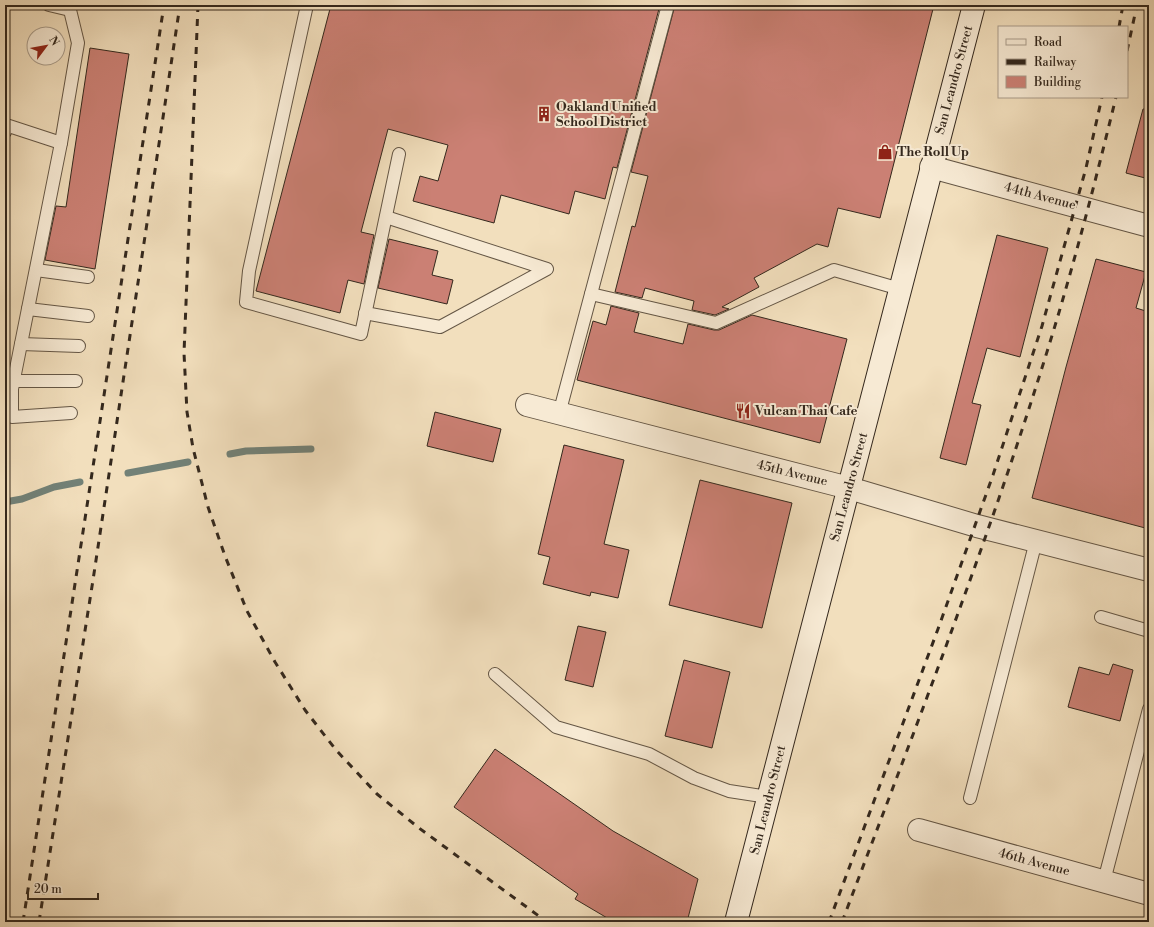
<svg xmlns="http://www.w3.org/2000/svg" width="1154" height="927" font-family="'Libre Bodoni',serif">
<rect width="100%" height="100%" fill="#f2dfbd"/>
<filter id="stains"><feTurbulence type="fractalNoise" baseFrequency=".005" numOctaves="4"/><feColorMatrix values="0 0 0 0 .2 0 0 0 0 .09 0 0 0 0 .02 0 0 0 .5 -.17"/></filter>
<radialGradient id="worn" r=".72"><stop offset=".6" stop-color="#630" stop-opacity="0"/><stop offset="1" stop-color="#630" stop-opacity=".3"/></radialGradient>
<g fill="none" stroke-linecap="round" stroke-linejoin="round">
<g stroke="#728177" stroke-width="7">
<path d="M 230,454 L 246,451 L 311,449"/>
<path d="M 128,473 L 188,462"/>
<path d="M 5,502 L 22,499 L 54,487 L 80,482"/>
</g>
</g>
<g fill="#cb8074" stroke="#34281d">
<path d="M 331,5 L 660,5 L 617,168 L 613,167 L 605,199 L 575,191 L 569,214 L 501,195 L 494,223 L 413,201 L 420,176 L 438,181 L 448,145 L 388,129 L 361,232 L 374,235 L 364,284 L 348,280 L 340,313 L 256,291 Z"/>
<path d="M 675,5 L 934,5 L 880,218 L 838,208 L 828,247 L 817,244 L 754,278 L 759,287 L 722,307 L 729,309 L 715,315 L 692,310 L 694,301 L 645,288 L 642,298 L 615,292 L 632,226 L 635,227 L 648,176 L 631,172 Z"/>
<path d="M 90,48 L 129,54 L 95,269 L 45,260 L 56,206 L 66,207 Z"/>
<path d="M 1143,109 L 1149,109 L 1149,179 L 1126,173 Z"/>
<path d="M 997,235 L 1048,248 L 1020,357 L 987,348 L 972,403 L 981,405 L 966,465 L 940,458 Z"/>
<path d="M 389,239 L 438,251 L 432,275 L 453,280 L 447,304 L 378,288 Z"/>
<path d="M 1096,259 L 1146,272 L 1136,308 L 1149,312 L 1149,529 L 1032,498 L 1066,367 Z"/>
<path d="M 611,306 L 639,313 L 634,332 L 683,344 L 688,324 L 714,330 L 719,330 L 752,315 L 847,339 L 820,443 L 577,380 L 593,321 L 606,325 Z"/>
<path d="M 435,412 L 501,429 L 493,462 L 427,446 Z"/>
<path d="M 564,445 L 624,460 L 604,544 L 629,550 L 618,598 L 591,592 L 590,596 L 543,584 L 550,557 L 538,554 Z"/>
<path d="M 700,480 L 792,503 L 762,628 L 669,605 Z"/>
<path d="M 578,626 L 606,632 L 593,687 L 565,680 Z"/>
<path d="M 684,660 L 730,672 L 712,748 L 665,736 Z"/>
<path d="M 1113,664 L 1133,670 L 1120,721 L 1068,707 L 1079,667 L 1109,675 Z"/>
<path d="M 495,749 L 613,831 L 698,879 L 687,922 L 614,922 L 575,899 L 578,894 L 454,807 Z"/>
</g>
<g fill="none" stroke-linecap="round" stroke-linejoin="round">
<g stroke="#645645" stroke-width="14">
<g id="service">
<path d="M 307,5 L 249,271 L 246,302 L 361,334 L 399,154"/>
<path d="M 5,132 L 6,125 L 61,143 L 78,43 L 70,10 L 49,5"/>
<path d="M 36,270 L 88,277"/>
<path d="M 591,294 L 716,323 L 834,270 L 900,289"/>
<path d="M 28,309 L 88,316"/>
<path d="M 365,313 L 440,327 L 547,269 L 386,217"/>
<path d="M 21,344 L 79,346"/>
<path d="M 14,381 L 76,381"/>
<path d="M 5,386 L 12,389 L 61,143"/>
<path d="M 12,389 L 12,417 L 71,413"/>
<path d="M 559,414 L 668,5"/>
<path d="M 1101,617 L 1149,631"/>
<path d="M 495,674 L 556,727 L 649,754 L 694,778 L 729,791 L 768,797"/>
<path d="M 970,798 L 1036,541"/>
<path d="M 1104,881 L 1149,709"/>
</g>
</g>
<g stroke="#645645" stroke-width="24">
<g id="minor">
<path d="M 931,167 L 1149,226"/>
<path d="M 527,405 L 849,488 L 977,526 L 1149,570"/>
<path d="M 919,830 L 1149,894"/>
</g>
</g>
<g stroke="#34281d" stroke-width="24">
<path id="secondary" d="M 736,922 L 974,5"/>
</g>
<use href="#service" stroke="#f7ead4" stroke-width="12"/>
<use href="#minor" stroke="#f7ead4" stroke-width="22"/>
<use href="#secondary" stroke="#f7ead4" stroke-width="22"/>
<g stroke="#34281d" stroke-width="3" stroke-dasharray="7 7" stroke-linecap="butt">
<path d="M 198,5 L 184,353 L 187,412 L 193,448 L 208,507 L 225,556 L 247,611 L 275,662 L 305,710 L 336,750 L 377,794 L 419,828 L 547,922"/>
<path d="M 1119,27 L 1123,5"/>
<path d="M 1127,51 L 1137,5"/>
<path d="M 23,922 L 164,5"/>
<path d="M 39,922 L 93,580 L 180,5"/>
<path d="M 829,922 L 938,629 L 993,475 L 1042,326 L 1086,168 L 1102,97"/>
<path d="M 842,922 C 916,726 993,530 1054,329 C 1077,253 1097,175 1116,97"/>
</g>
</g>
<defs>
<g id="building-bare" transform="scale(1.2)"><path d="M-4-6H4V6H1V3H-1V6H-4ZM-2.5-4.3h1.7v1.8h-1.7ZM.8-4.3h1.7v1.8H.8ZM-2.5-1h1.7V.8h-1.7ZM.8-1h1.7V.8H.8Z" fill="#8f2418" stroke="#f7ead4" stroke-width="2.5" paint-order="stroke"/></g>
<g id="shop-bare" transform="scale(1.2)"><path d="M-5-2.5h2.3a2.7 3.5 0 0 1 5.4 0H5L5.5 6h-11ZM-1.5-2.5h3a1.5 2.3 0 0 0-3 0Z" fill="#8f2418" stroke="#f7ead4" stroke-width="2.5" paint-order="stroke"/></g>
<g id="restaurant-bare" transform="scale(1.2)"><path d="M-5-6h1v4h1v-4h1v4h1v-4h1v5L-1.5 .5V6h-2V.5L-5-1ZM5-6V6H3V1.5H1.5Q1.5-4 5-6Z" fill="#8f2418" stroke="#f7ead4" stroke-width="2.5" paint-order="stroke"/></g>
</defs>
<g fill-rule="evenodd">
<use href="#building-bare" x="544" y="114"/>
<use href="#shop-bare" x="885" y="152"/>
<use href="#restaurant-bare" x="743" y="411"/>
</g>
<g text-anchor="middle" dominant-baseline="central" stroke-width="4" stroke-linejoin="round" paint-order="stroke">
<g font-size="13" fill="#34281d" stroke="#f7ead4">
<text transform="translate(954 80) rotate(-75)">San Leandro Street</text>
<text transform="translate(1040 196) rotate(15)">44th Avenue</text>
<text transform="translate(792 473) rotate(14)">45th Avenue</text>
<text transform="translate(849 487) rotate(-75)">San Leandro Street</text>
<text transform="translate(768 800) rotate(-76)">San Leandro Street</text>
<text transform="translate(1034 862) rotate(15)">46th Avenue</text>
</g>
<g font-size="13" font-weight="bold" fill="#34281d" stroke="#f7ead4" text-anchor="start">
<text x="556" y="107">Oakland Unified<tspan x="556" dy="15">School District</tspan></text>
<text x="897" y="152">The Roll Up</text>
<text x="755" y="411">Vulcan Thai Cafe</text>
</g>
</g>
<rect width="1154" height="927" fill="none" stroke="#f2dfbd" stroke-width="20"/>
<rect x="6" y="6" width="1142" height="915" fill="none" stroke="#34281d" stroke-width="2"/>
<rect x="10" y="10" width="1134" height="907" fill="none" stroke="#34281d"/>
<rect x="998" y="26" width="130" height="72" fill="#f7ead4" stroke="#a99c8b"/>
<rect x="1006" y="39" width="20" height="6" fill="#f7ead4" stroke="#a99c8b"/>
<text x="1034" y="46" font-size="12" fill="#34281d">Road</text>
<rect x="1006" y="59" width="20" height="6" fill="#34281d" stroke="#a99c8b"/>
<text x="1034" y="66" font-size="12" fill="#34281d">Railway</text>
<rect x="1006" y="76" width="20" height="12" fill="#cb8074" stroke="#a99c8b"/>
<text x="1034" y="86" font-size="12" fill="#34281d">Building</text>
<g transform="translate(46 46) rotate(58)"><circle r="19" fill="#f7ead4" stroke="#a99c8b"/>
<path d="M0-3L7 15L0 10L-7 15Z" fill="#8f2418"/>
<text y="-6" font-size="11" font-weight="bold" text-anchor="middle" fill="#34281d">N</text>
</g>
<path d="M28 893v6h70v-6" fill="none" stroke="#34281d" stroke-width="2"/>
<text x="34" y="893" font-size="12" fill="#34281d" stroke="#f7ead4" stroke-width="3" paint-order="stroke">20 m</text>
<rect width="100%" height="100%" filter="url(#stains)"/>
<rect width="100%" height="100%" fill="url(#worn)"/>
</svg>
